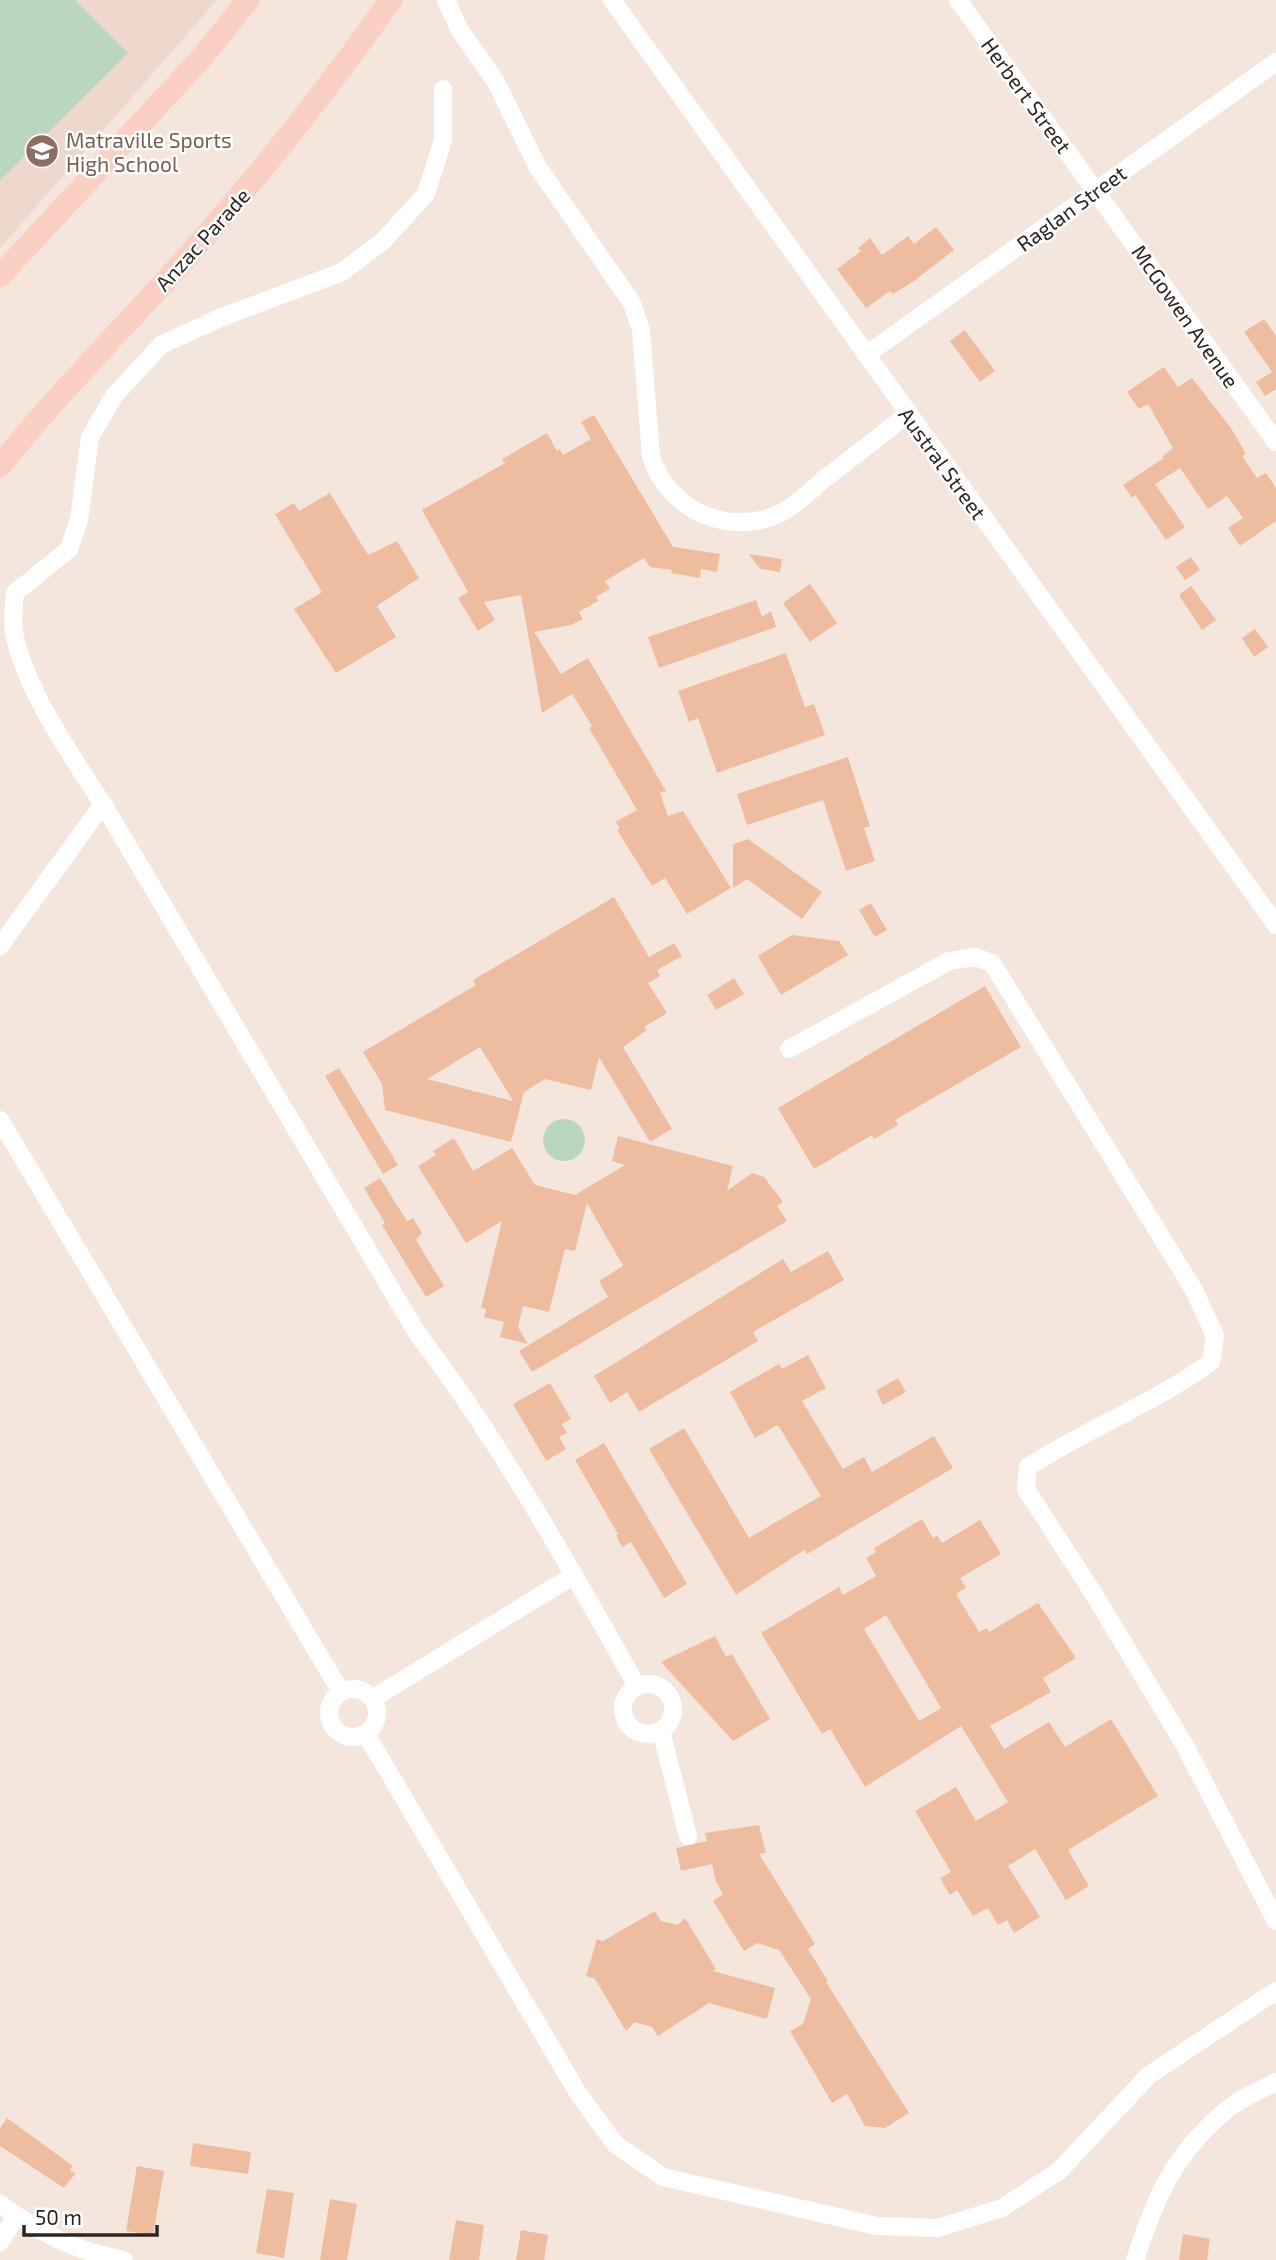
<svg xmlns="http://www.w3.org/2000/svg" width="1276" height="2260" font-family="'Exo 2',sans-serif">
<rect width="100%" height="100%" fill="#f5e6dd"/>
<path fill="#eed8cc" d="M 0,0 L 217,0 L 0,248 Z"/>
<g fill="#bbd6bf">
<path d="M 0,0 L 75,0 L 128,53 L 0,180 Z"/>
<circle cx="564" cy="1140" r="21"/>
</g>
<g fill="#eebd9f" fill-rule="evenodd">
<path d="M 936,227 L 954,250 L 914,281 L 893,294 L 890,291 L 866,308 L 837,269 L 861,251 L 858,248 L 870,238 L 882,255 L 908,236 L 914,244 Z"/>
<path d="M 1264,319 L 1276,336 L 1276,389 L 1265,396 L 1256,382 L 1272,372 L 1244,332 Z"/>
<path d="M 965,330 L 995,371 L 980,382 L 950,341 Z"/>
<path d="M 1164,367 L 1178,387 L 1192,378 L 1231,428 L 1246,454 L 1242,456 L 1257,478 L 1266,473 L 1276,488 L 1276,521 L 1240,546 L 1228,528 L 1243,518 L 1227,496 L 1208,509 L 1180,468 L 1155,484 L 1185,527 L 1166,540 L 1135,495 L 1132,498 L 1123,485 L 1164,458 L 1163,456 L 1173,448 L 1148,404 L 1139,409 L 1127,392 Z"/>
<path d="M 594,415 L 673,547 L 720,554 L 717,572 L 701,569 L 700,578 L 671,573 L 672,570 L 650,567 L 644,558 L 605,581 L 610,589 L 596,597 L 598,601 L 579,612 L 583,619 L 571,625 L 534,632 L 561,674 L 588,658 L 666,791 L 660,793 L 668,816 L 683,811 L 731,888 L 687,914 L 665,878 L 652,886 L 617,830 L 620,828 L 616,822 L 637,810 L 589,728 L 592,726 L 572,694 L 542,713 L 521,595 L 484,602 L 495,620 L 478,631 L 458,598 L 468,592 L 422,510 L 505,463 L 502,459 L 547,433 L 557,451 L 560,449 L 563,455 L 591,439 L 581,422 Z"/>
<path d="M 330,493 L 368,555 L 397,541 L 419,578 L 377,606 L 396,637 L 336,673 L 294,609 L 322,592 L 275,514 L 294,503 L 299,511 Z"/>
<path d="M 749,554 L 782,559 L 780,572 L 760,569 Z"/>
<path d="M 1191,557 L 1200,570 L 1185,580 L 1176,567 Z"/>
<path d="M 810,584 L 837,623 L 810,642 L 783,603 Z"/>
<path d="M 1191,586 L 1216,620 L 1202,630 L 1180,597 L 1180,594 Z"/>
<path d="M 756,600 L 762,617 L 771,611 L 776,627 L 659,668 L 648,637 Z"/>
<path d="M 1255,629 L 1268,647 L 1254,657 L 1242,638 Z"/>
<path d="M 786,653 L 805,707 L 814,704 L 825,735 L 717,773 L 698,718 L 689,722 L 678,691 Z"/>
<path d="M 848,757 L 870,826 L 864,828 L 875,861 L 846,871 L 823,800 L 747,825 L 737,794 Z"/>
<path d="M 748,839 L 822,892 L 802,919 L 747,879 L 733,888 L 733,844 Z"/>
<path d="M 614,897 L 649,957 L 674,943 L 682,956 L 657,970 L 660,976 L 648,983 L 667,1013 L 644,1027 L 647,1030 L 623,1047 L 672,1129 L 650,1142 L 599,1057 L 591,1090 L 545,1079 L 524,1092 L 511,1142 L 385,1110 L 382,1084 L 363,1052 L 476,985 L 473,980 ZM 480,1047 L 513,1101 L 427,1079 Z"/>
<path d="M 871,903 L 887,930 L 875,937 L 859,910 Z"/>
<path d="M 792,935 L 839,941 L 848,955 L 781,995 L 758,956 Z"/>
<path d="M 734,978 L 744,994 L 716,1010 L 707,995 Z"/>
<path d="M 985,986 L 1021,1047 L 895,1120 L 898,1125 L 874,1139 L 872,1135 L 814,1169 L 778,1108 Z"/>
<path d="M 339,1068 L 398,1165 L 383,1174 L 325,1076 Z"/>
<path d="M 618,1136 L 733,1166 L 727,1191 L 752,1173 L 764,1177 L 783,1202 L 777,1206 L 787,1221 L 532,1372 L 519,1351 L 608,1297 L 599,1281 L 623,1266 L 587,1203 L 575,1251 L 565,1249 L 549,1312 L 523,1306 L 518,1327 L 528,1344 L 500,1337 L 504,1322 L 484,1317 L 486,1309 L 481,1308 L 502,1221 L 466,1243 L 418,1166 L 436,1155 L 433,1151 L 454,1138 L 473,1171 L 512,1148 L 535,1185 L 575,1195 L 625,1165 L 612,1161 Z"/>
<path d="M 380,1178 L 407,1221 L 413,1218 L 422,1233 L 416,1240 L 444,1286 L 426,1297 L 382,1225 L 385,1223 L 364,1188 Z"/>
<path d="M 828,1251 L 844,1280 L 753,1332 L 758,1341 L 639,1412 L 627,1392 L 610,1403 L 594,1376 L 783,1259 L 791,1272 Z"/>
<path d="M 808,1355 L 826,1388 L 802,1401 L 843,1469 L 864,1457 L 872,1472 L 934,1436 L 953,1468 L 807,1554 L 804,1550 L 736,1595 L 649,1449 L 684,1428 L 749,1538 L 788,1515 L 821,1496 L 778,1425 L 755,1438 L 730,1392 L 779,1364 L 782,1369 Z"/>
<path d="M 898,1378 L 906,1392 L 883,1405 L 876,1391 Z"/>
<path d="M 550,1383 L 571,1419 L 562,1424 L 567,1433 L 559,1437 L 566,1449 L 546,1461 L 513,1404 Z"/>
<path d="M 604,1443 L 687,1584 L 664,1598 L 631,1542 L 622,1547 L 616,1535 L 618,1534 L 575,1460 Z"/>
<path d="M 922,1519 L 933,1538 L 937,1535 L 942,1543 L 980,1520 L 1001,1554 L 960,1578 L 966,1588 L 956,1594 L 979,1632 L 987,1628 L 989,1632 L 1038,1603 L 1076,1658 L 1043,1678 L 1051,1692 L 990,1726 L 1004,1749 L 1049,1722 L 1065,1747 L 1111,1719 L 1158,1796 L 1068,1850 L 1089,1886 L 1066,1900 L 1035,1849 L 1008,1866 L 1040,1917 L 1014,1933 L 1007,1920 L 998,1925 L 988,1908 L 973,1916 L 957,1890 L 950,1895 L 940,1878 L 951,1872 L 915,1811 L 956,1787 L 976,1821 L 1008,1802 L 961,1726 L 865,1787 L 830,1729 L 822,1734 L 761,1633 L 839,1587 L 843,1595 L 876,1576 L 866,1558 L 876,1552 L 874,1548 ZM 886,1615 L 941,1708 L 919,1721 L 864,1629 Z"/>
<path d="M 715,1636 L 726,1657 L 732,1654 L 770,1719 L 733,1741 L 661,1662 Z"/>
<path d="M 759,1825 L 766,1853 L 759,1854 L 815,1944 L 808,1949 L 828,1981 L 826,1982 L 909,2113 L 885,2128 L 865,2126 L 847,2094 L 832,2103 L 790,2031 L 803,2024 L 811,1999 L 779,1950 L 757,1943 L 744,1951 L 713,1901 L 723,1894 L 716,1882 L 712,1864 L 681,1871 L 676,1848 L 707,1841 L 705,1833 Z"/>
<path d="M 655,1911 L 661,1921 L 678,1925 L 685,1918 L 716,1969 L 713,1971 L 775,1988 L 767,2019 L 709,2003 L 658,2036 L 652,2027 L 635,2022 L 626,2031 L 595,1979 L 586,1976 L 597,1939 L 603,1941 Z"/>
<path d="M 7,2118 L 73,2166 L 70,2170 L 75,2174 L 64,2188 L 0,2146 L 0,2128 Z"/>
<path d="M 193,2143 L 251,2152 L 248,2174 L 190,2166 Z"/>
<path d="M 137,2166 L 164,2171 L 153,2235 L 126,2231 Z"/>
<path d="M 267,2189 L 294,2193 L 284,2258 L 256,2253 Z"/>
<path d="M 330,2199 L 357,2204 L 347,2260 L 320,2260 Z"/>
<path d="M 456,2220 L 484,2225 L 479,2260 L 449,2260 Z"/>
<path d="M 521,2230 L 548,2235 L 544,2260 L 516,2260 Z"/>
<path d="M 1183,2234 L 1210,2239 L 1207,2260 L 1179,2260 Z"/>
</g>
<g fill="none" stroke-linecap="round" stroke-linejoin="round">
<g stroke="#fff" stroke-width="18">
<path d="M 446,0 L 459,29 L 496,82 L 537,166 L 632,303 L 641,330 L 651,456 C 667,510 729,538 781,513 C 796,505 810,491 823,480 C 852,458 880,436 908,414"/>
<path d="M 612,0 L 1276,925"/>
<path d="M 958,0 L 1276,442"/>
<path d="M 443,89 L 443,140 L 426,194 L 384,240 L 342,272 L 220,318 L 161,345 L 114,396 L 90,437 L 79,520 L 69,549 L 15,593 C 14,605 12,619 14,631 C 22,684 73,759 103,804 L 417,1333 C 501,1443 569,1566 637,1686"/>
<path d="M 866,355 L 1276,62"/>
<path d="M 0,946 L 103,804"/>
<path d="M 789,1049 L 949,961 L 975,957 L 992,963 L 1194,1290 L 1215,1336 L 1211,1362 C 1154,1403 1087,1429 1028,1467 L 1026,1489 L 1095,1596 L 1184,1744 L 1276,1921"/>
<path d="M 0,1120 L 341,1692"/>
<circle cx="648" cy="1709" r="25"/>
<circle cx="353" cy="1713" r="24"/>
<path d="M 372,1699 L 574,1575"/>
<path d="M 661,1731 L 688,1836"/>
<path d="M 366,1734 L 578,2093 L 615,2144 L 663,2177 L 877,2226 L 938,2228 L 1002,2208 L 1059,2171 L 1149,2075 L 1276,1991"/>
<path d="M 0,2204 C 38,2232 77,2252 124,2260"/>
<path d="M 0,2242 L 16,2216"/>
<path d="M 1135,2260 C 1156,2195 1175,2152 1229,2108 C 1242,2097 1261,2090 1276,2082"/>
</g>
<g stroke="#fad0c2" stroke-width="23">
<path d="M 0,276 L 204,55 L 248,0"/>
<path d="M 0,466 C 58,393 125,327 187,257 C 260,175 327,90 391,0"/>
</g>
</g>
<defs>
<g id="school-disc" transform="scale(1.75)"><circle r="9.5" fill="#8d6e63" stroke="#fff"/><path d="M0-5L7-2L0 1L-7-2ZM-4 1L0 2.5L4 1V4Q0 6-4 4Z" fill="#fff"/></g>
</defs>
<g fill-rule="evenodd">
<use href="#school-disc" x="42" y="151"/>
</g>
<g text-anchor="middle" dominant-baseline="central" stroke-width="5" stroke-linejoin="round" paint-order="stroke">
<g font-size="21" fill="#2c2623" stroke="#fff">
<text transform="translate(1027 95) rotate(54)">Herbert Street</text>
<text transform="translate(1071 208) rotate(-36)">Raglan Street</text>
<text transform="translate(202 239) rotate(-48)">Anzac Parade</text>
<text transform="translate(1186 316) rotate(55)">McGowen Avenue</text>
<text transform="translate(943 463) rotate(54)">Austral Street</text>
</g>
<g font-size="21" fill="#785e54" stroke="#fff" text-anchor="start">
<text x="66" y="139">Matraville Sports<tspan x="66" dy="24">High School</tspan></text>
</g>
</g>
<path d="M24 2225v10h133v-10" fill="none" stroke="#2c2623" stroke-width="3.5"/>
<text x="35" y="2225" font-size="21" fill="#2c2623" stroke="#ffffff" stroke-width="5" paint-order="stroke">50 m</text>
</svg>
